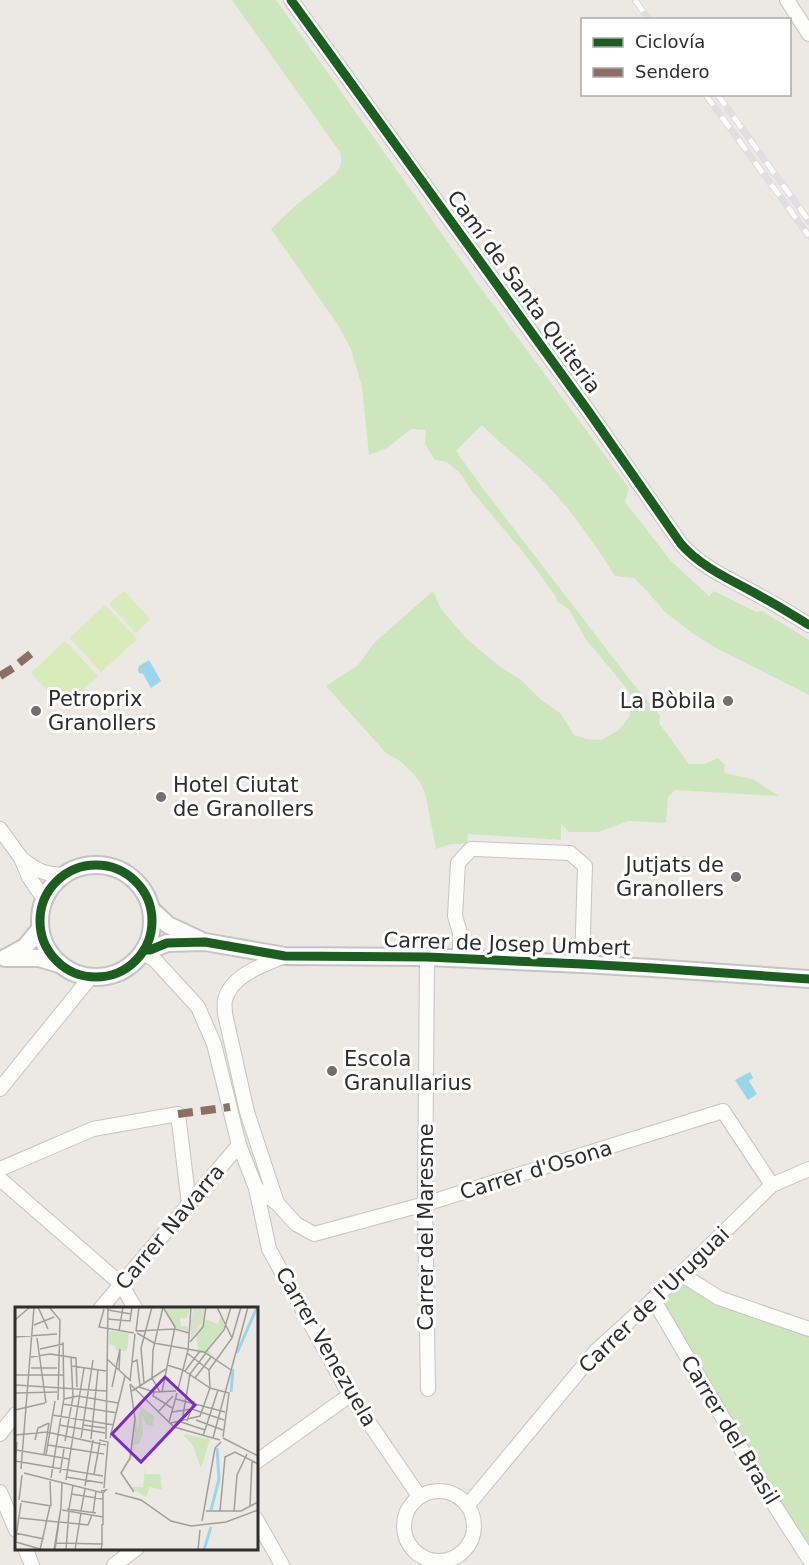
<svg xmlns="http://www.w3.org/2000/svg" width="809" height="1565" font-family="'DejaVu Sans',sans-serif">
<rect width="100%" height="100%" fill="#ece8e4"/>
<g fill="#cee6be">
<path d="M 232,0 L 276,0 L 474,279 L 629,488 L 625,502 L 671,561 L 709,596 L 714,591 L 756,612 L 762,611 L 809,640 L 809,695 L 716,648 L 692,633 L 664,611 L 647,591 L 634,578 L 615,576 C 594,543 568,505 540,478 C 521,459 500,444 482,425 L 456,451 L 481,486 L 634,685 L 660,715 L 659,723 L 689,764 L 704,764 L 718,758 L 725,765 L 724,773 L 753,779 L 779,796 L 675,790 L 668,797 L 666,823 L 628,821 L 599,832 L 569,832 L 561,824 L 561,840 L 468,834 L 467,844 L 451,844 L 436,849 L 426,797 L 422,786 L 413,773 L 400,761 L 386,753 L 326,686 L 358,665 L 374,643 L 433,591 L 441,609 L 467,639 L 499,666 L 521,680 L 541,700 L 560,713 L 574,735 L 586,739 L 601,740 L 619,730 L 629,717 L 632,702 L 628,690 L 585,638 L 569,609 L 557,602 L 556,597 L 527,557 L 471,490 L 461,474 L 447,462 L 435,460 L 425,444 L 426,430 L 411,429 L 387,448 L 369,455 L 362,387 L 351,349 L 338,325 L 271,229 L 295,206 L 335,174 C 342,166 342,162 340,152 Z"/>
<path d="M 681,1274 L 719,1298 L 809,1329 L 809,1559 L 653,1299 Z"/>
</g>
<g fill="#d9eabb">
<path d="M 124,591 L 150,619 L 136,633 L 109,604 Z"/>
<path d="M 105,605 L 137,639 L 101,672 L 70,638 Z"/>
<path d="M 65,641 L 98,676 L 64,708 L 31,673 Z"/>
</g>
<g fill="#99d6ec">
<path d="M 149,660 L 161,681 L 151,688 L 143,674 L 139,673 L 138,670 L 139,666 Z"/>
<path d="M 750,1072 L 753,1078 L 749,1081 L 757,1094 L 748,1100 L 735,1080 Z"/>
</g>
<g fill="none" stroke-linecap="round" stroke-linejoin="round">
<g stroke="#c5c4c5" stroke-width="16">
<g id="minor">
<path d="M 291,0 L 589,412 L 681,544 C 702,568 732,580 760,596 C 777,605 793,615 809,625"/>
<path d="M 787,0 L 809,34"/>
<path d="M 0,829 L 21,858 L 29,877 L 44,899"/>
<path d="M 22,859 C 39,872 44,874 65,875"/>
<path d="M 142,953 L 154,959 L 198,1007 L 214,1044 L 239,1145 L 256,1188 L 269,1249 L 350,1395 L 419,1496"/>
<path d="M 427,957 L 425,1204 L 428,1389"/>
<path d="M 460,959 L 460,933 L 455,916 L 458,863 L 471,849 L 475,849 L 570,853 L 585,866 L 582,964"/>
<path d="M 0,1089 L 89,979"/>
<path d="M 0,1169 L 93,1129 L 178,1114 L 189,1204"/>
<path d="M 0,1179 L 121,1284 L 135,1308"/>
<path d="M 256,1188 L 277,1203 L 296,1224 L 314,1234 L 425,1204 L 723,1111 L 772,1185"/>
<path d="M 277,1203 L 247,1112 L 225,1014 C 225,1010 224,1004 225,1000 C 231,975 265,964 285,956"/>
<path d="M 681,1274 L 719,1298 L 809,1329"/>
<path d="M 653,1299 L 773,1503 L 809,1559"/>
<path d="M 101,1308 L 239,1145"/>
<path d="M 0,1434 L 16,1414"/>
<path d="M 256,1462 L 350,1395"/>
<circle cx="439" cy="1526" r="35"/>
<path d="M 0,1492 L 16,1530"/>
<path d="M 468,1505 L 596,1351 L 681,1274 L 772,1185 L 809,1169"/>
<path d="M 256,1519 L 282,1565"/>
<path d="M 25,1548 L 32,1565"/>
<path d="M 114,1565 L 137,1548"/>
</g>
</g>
<g stroke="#c5c4c5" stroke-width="20">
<g id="tertiary">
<circle cx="96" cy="921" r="56"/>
<path d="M 151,909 L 168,925 L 200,940"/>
<path d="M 144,950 L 150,950 L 167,943 L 205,942 L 285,956 L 427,957 L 582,964 L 652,968 L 809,979"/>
<path d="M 7,957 L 25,947 L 40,929"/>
<path d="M 5,958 L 39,958 L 59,964"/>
</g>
</g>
<use href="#minor" stroke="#fcfcfb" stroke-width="14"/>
<use href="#tertiary" stroke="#fcfcfb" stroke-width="16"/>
<g stroke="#dfdfe1" stroke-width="7">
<g id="rail">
<path d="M 635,0 L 649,20"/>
<path d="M 705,94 L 809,236"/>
<path d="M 717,94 L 809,221"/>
</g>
</g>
<use href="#rail" stroke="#fff" stroke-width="4.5" stroke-dasharray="14" stroke-linecap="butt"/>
<g stroke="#8d6e63" stroke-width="8" stroke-dasharray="15 8" stroke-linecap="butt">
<path d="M 0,676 L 13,668 L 33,652"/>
<path d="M 178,1114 L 230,1107"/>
</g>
<g stroke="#fff" stroke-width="13">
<g id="cycleway">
<path d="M 291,0 L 589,412 L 681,544 C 702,568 732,580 760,596 C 777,605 793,615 809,625"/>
<circle cx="96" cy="921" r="56"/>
<path d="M 144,950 L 150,950 L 167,943 L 205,942 L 285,956 L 427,957 L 582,964 L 652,968 L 809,979"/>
</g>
</g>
<use href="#cycleway" stroke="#1b5e20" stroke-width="9"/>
</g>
<g fill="#706f6e" stroke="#fff" stroke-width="2">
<circle cx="728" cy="701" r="6"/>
<circle cx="36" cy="711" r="6"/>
<circle cx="161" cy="797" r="6"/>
<circle cx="736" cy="877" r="6"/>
<circle cx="332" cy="1071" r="6"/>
</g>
<g text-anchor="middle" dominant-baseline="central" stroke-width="6" stroke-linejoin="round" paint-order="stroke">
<g font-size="21" fill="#2e2e2e" stroke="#fff">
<text transform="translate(524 292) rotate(54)">Camí de Santa Quiteria</text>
<text transform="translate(507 944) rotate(2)">Carrer de Josep Umbert</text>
<text transform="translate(536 1170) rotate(-17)">Carrer d'Osona</text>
<text transform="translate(170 1227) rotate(-50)">Carrer Navarra</text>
<text transform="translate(426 1227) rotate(-90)">Carrer del Maresme</text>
<text transform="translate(654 1300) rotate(-44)">Carrer de l'Uruguai</text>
<text transform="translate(326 1347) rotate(60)">Carrer Venezuela</text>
<text transform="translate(730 1430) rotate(59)">Carrer del Brasil</text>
</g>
<g font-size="21" fill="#2e2e2e" stroke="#fff" text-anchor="start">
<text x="48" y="699">Petroprix<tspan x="48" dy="24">Granollers</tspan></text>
<text x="716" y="701" text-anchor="end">La Bòbila</text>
<text x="173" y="785">Hotel Ciutat<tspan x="173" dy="24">de Granollers</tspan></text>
<text x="724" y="865" text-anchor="end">Jutjats de<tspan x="724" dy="24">Granollers</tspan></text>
<text x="344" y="1059">Escola<tspan x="344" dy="24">Granullarius</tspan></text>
</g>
</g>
<g transform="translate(15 1307)">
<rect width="243" height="243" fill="#ece8e4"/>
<path d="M 150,0 L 176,0 L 172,11 L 165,11 L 166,19 L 173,19 L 173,24 L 161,21 ZM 206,9 L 210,20 L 192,42 L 200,51 L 183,44 L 181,28 L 190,12 L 203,17 ZM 94,24 L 114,26 L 112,44 L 100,43 L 100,39 L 94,37 ZM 119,98 L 123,123 L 125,99 L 139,109 L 138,119 L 131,118 L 127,108 L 128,126 L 124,137 L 119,138 L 117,151 L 108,166 L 113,157 L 120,116 ZM 168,127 L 195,132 L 186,161 L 178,139 ZM 130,160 L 130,167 L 145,167 L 147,183 L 135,180 L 131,190 L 114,180 L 128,180 Z" fill="#cee6be"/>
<path d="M 179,1 L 190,2 L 189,13 L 176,32 L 175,15 Z" fill="#d8e0cc"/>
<path fill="none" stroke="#99d6ec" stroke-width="3" d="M 222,46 L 242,0M 216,85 L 218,62M 196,203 L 204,172 L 202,141M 189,243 L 196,220"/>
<path fill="none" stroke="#a09e9b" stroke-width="1.5" d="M 23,0 L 33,22M 34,0 L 45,13 L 43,93M 202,0 L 217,31M 89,2 L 84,20 L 119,26M 93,3 L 116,7M 92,12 L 115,14 L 117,0M 0,13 L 15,0M 19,18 L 39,10M 104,24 L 108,0M 121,24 L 160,22 L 174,26M 121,24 L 124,0M 122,26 L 139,36 L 189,45 L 216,63M 0,30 L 42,27M 22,31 L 31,96M 48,35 L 49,91M 175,35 L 188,20 L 191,0M 0,41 L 0,103M 25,42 L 48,37M 172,46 L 194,63M 190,46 L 209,23 L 216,0M 16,50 L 35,47 L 61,51 L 62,80M 92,52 L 116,74M 118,55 L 122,53 L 125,79M 152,58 L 168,63 L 195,81 L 214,86 L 208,130M 57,59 L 91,64M 16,61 L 42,61M 194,63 L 217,31 L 226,0M 170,64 L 185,44M 1,68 L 49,68M 180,71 L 196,50M 115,74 L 120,27M 129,76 L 126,41 L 137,0M 115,77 L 120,112 L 115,151 L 106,166 L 119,185M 115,77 L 159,120 L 205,133M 1,78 L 91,84M 97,80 L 105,42 L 104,63M 124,80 L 139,85 L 161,84M 163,82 L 173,43 L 176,0M 117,84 L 151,62M 139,85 L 138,89 L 157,101M 145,85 L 137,71 L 138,43 L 148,0M 147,85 L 160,20 L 148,0M 1,86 L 42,85M 49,92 L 63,89 L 103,96M 161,92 L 210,105M 48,97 L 102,106M 0,103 L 30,96M 143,105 L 158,89M 157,105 L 177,102 L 209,113M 37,108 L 99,118M 181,113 L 208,123M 167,114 L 175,67 L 191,46M 172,114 L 179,94M 154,115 L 162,86M 166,115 L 190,123M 156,116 L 185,109 L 195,81 L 194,63M 44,118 L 90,126M 68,118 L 90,121M 0,128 L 32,125 L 91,138M 188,129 L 203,83M 66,131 L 78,53M 95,131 L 110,69M 198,131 L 233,0M 208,131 L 243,149M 76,132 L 83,63M 91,132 L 93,0M 20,133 L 23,121 L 34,116M 84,133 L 93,135 L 89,181M 50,134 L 58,90 L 56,50M 33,138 L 89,147M 1,143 L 54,152M 29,148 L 34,116M 31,148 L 40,94M 0,154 L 88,169M 0,154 L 2,135M 6,162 L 19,0M 9,166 L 88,186 L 91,183 L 86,184M 45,166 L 49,142M 79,167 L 85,135M 51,170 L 88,176M 36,171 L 49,91M 51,173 L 69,61M 35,174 L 36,199M 70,179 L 78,133M 100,186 L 126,193 L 156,214 L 176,219 L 211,215 L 243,203M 56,187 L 88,192M 4,193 L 7,168M 6,194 L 36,199M 235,199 L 237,154M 46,200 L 47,176M 52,202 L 81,206M 54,202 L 58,178M 47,203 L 88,210M 66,204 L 70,182M 191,204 L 226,204 L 243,195M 205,204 L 210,150 L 220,145 L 243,157M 219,205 L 222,168 L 232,147M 78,206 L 81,184M 5,211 L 43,215M 187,214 L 200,141 L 206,135M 45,215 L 73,218 L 77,208M 88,218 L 88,186M 0,226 L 29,232M 1,235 L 25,242M 41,236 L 87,237 L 86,243M 0,237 L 6,196M 87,237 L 87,217M 25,243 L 35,199M 39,243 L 46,200 L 40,243M 51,243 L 54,204M 60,243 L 66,206M 183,243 L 185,223"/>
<path fill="#7b2cbf" fill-opacity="0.15" stroke="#7b2cbf" stroke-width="3" d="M 150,70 L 180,98 L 126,155 L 97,127 Z"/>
<rect width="243" height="243" fill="none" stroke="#2e2e2e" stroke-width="3"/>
</g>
<rect x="581" y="18" width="210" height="78" fill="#ffffff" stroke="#ababab" stroke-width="1.5"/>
<rect x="593" y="38" width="30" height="9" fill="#1b5e20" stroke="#ababab" stroke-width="1.5"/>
<text x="635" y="48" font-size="18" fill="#2e2e2e">Ciclovía</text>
<rect x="593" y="68" width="30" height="9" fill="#8d6e63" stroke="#ababab" stroke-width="1.5"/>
<text x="635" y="78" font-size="18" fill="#2e2e2e">Sendero</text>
</svg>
